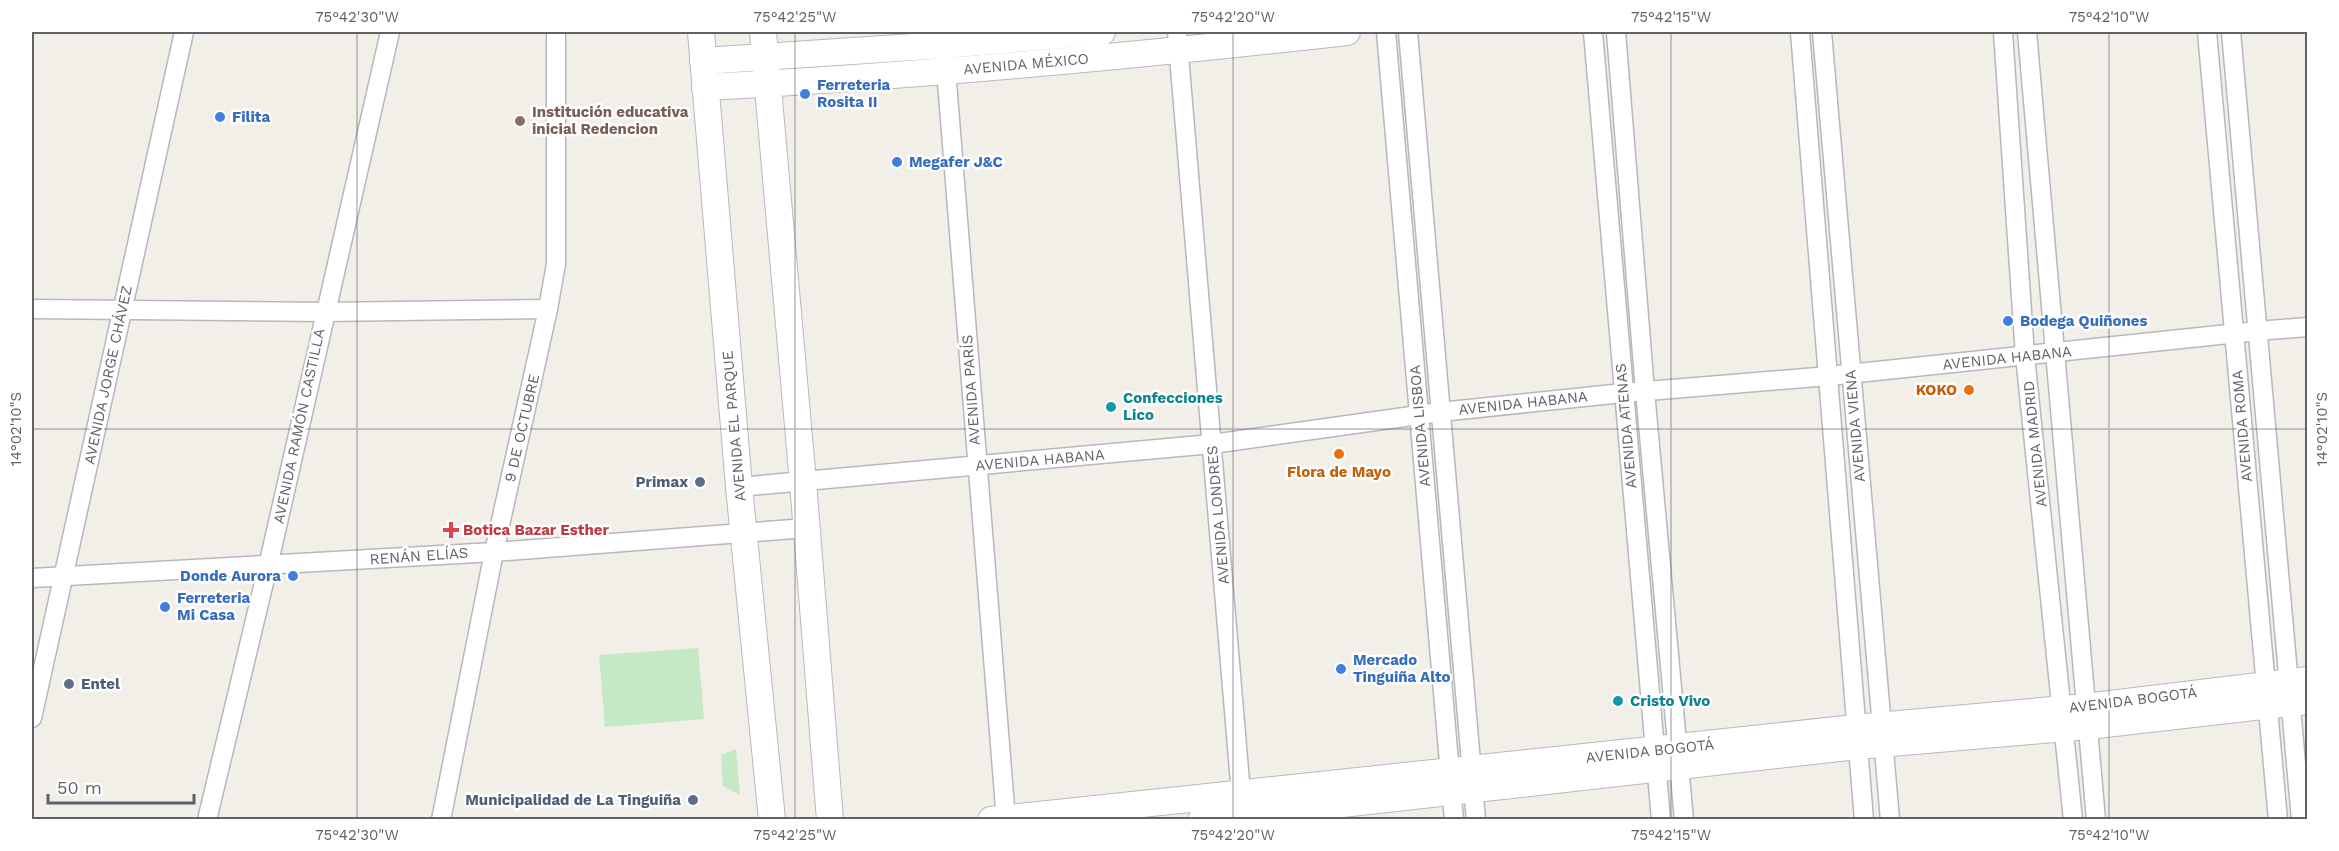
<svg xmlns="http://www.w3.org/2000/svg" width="2339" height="851" font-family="'Work Sans',sans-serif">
<rect width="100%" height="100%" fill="#f1efe8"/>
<g fill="#c5e8c5">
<path d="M 698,648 L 704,719 L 605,727 L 599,655 Z"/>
<path d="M 736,749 L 740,795 L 723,786 L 721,755 Z"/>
</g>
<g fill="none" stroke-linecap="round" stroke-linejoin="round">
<g stroke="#b5b8bc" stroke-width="21">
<g id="street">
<path d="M 943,32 L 1006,820"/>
<path d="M 1177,32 L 1242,806"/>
<path d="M 1386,32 L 1454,820"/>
<path d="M 1408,32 L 1476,820"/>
<path d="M 1593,32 L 1661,820"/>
<path d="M 1616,32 L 1645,391 L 1684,820"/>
<path d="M 1800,32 L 1864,820"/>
<path d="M 1822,32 L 1890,820"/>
<path d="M 2003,32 L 2025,356 L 2073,820"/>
<path d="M 2027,32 L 2096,820"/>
<path d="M 2207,32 L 2278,820"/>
<path d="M 2231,32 L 2301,820"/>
<path d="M 32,309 L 324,312 L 548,309"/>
<path d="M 739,487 L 1212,444 L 1440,412 L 1623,393 L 1829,376 L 2257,331 L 2308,327"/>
<path d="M 32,578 L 494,552 L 806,528"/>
<path d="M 32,718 L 184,32"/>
<path d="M 207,820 L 268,566 L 390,32"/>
<path d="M 441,820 L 494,552 L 548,309 L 556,264 L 556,32"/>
</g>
</g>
<g stroke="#b6babf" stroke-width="28">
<g id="secondary">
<path d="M 701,32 L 739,487 L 772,820"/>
<path d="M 763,32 L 803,482 L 830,820"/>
<path d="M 703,61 L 944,45 L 1102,32"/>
<path d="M 705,87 C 920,76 1134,56 1347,32"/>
<path d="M 991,820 L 1855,728 L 2086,707 L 2308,680"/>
<path d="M 1201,820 L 1857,746 L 2088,726 L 2308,701"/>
</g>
</g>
<use href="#street" stroke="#fff" stroke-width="18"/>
<use href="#secondary" stroke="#fff" stroke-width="26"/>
</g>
<path fill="none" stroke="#5f6368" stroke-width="1.5" stroke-opacity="0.45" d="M 357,32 L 357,820M 795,32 L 795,820M 1233,32 L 1233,820M 1671,32 L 1671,820M 2109,32 L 2109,820M 32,429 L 2308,429"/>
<g fill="#3f7fe0" stroke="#fff" stroke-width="2">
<circle cx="805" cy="94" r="6"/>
<circle cx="220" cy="117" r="6"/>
<circle cx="897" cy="162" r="6"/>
<circle cx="2008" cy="321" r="6"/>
<circle cx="293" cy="576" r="6"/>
<circle cx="165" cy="607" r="6"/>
<circle cx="1341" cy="669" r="6"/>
</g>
<circle fill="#8d6e63" stroke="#fff" stroke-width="2" cx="520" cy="121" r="6"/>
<g fill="#e8710a" stroke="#fff" stroke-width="2">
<circle cx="1969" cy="390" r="6"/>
<circle cx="1339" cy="454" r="6"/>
</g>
<g fill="#0f9aa8" stroke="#fff" stroke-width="2">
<circle cx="1111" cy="407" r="6"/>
<circle cx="1618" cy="701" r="6"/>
</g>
<g fill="#5c6f8a" stroke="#fff" stroke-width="2">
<circle cx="700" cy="482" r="6"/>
<circle cx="69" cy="684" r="6"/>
<circle cx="693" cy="800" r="6"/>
</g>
<path fill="#e0444e" stroke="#fff" stroke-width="2" d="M448 521h6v6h6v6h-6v6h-6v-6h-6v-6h6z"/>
<g text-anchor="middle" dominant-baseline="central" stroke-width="5" stroke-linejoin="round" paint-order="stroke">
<g font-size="15" fill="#5f6368" stroke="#fff">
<text transform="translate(1026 64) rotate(-5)">AVENIDA MÉXICO</text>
<text transform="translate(2007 358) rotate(-6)">AVENIDA HABANA</text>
<text transform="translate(108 375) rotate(-78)">AVENIDA JORGE CHÁVEZ</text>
<text transform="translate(971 390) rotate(-94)">AVENIDA PARÍS</text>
<text transform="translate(1523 403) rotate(-6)">AVENIDA HABANA</text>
<text transform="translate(299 426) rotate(-78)">AVENIDA RAMÓN CASTILLA</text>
<text transform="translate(734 426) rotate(-95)">AVENIDA EL PARQUE</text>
<text transform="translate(1420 426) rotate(-95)">AVENIDA LISBOA</text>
<text transform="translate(1626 426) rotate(-95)">AVENIDA ATENAS</text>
<text transform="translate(1855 426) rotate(-95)">AVENIDA VIENA</text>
<text transform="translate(2242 426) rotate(-95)">AVENIDA ROMA</text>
<text transform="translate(522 428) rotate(-77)">9 DE OCTUBRE</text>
<text transform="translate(2035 444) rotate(-96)">AVENIDA MADRID</text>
<text transform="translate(1040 460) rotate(-5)">AVENIDA HABANA</text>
<text transform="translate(1218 515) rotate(-95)">AVENIDA LONDRES</text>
<text transform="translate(419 556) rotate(-4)">RENÁN ELÍAS</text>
<text transform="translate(2133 700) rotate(-7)">AVENIDA BOGOTÁ</text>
<text transform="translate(1650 751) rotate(-6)">AVENIDA BOGOTÁ</text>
</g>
<g font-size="15" font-weight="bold" fill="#366cbe" stroke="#fff" text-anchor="start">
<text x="817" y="85">Ferreteria<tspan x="817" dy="17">Rosita II</tspan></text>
<text x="232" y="117">Filita</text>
<text x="909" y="162">Megafer J&amp;C</text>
<text x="2020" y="321">Bodega Quiñones</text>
<text x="281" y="576" text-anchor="end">Donde Aurora</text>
<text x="177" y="598">Ferreteria<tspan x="177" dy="17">Mi Casa</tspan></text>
<text x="1353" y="660">Mercado<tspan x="1353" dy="17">Tinguiña Alto</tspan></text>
</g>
<g font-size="15" font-weight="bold" fill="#785e54" stroke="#fff" text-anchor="start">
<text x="532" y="112">Institución educativa<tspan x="532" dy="17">inicial Redencion</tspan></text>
</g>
<g font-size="15" font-weight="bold" fill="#c56008" stroke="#fff" text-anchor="end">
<text x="1957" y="390">KOKO</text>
<text x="1339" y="472" text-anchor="middle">Flora de Mayo</text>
</g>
<g font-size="15" font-weight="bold" fill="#0d838f" stroke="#fff" text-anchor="start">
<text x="1123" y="398">Confecciones<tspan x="1123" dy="17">Lico</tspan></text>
<text x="1630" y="701">Cristo Vivo</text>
</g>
<g font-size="15" font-weight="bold" fill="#4e5e75" stroke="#fff" text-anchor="end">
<text x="688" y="482">Primax</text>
<text x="81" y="684" text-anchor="start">Entel</text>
<text x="681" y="800">Municipalidad de La Tinguiña</text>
</g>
<g font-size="15" font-weight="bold" fill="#be3a42" stroke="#fff" text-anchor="start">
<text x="463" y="530">Botica Bazar Esther</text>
</g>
</g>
<rect width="2339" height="851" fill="none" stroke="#ffffff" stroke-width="66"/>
<path d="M48 794v9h146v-9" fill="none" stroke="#5f6368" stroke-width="3"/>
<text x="57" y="794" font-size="18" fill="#5f6368" stroke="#ffffff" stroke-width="4.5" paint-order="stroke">50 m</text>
<rect x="33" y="33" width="2273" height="785" fill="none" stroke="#5f6368" stroke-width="2"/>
<g font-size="15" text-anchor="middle" fill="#5f6368">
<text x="357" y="22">75°42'30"W</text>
<text x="795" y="22">75°42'25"W</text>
<text x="1233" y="22">75°42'20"W</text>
<text x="1671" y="22">75°42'15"W</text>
<text x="2109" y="22">75°42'10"W</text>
<text transform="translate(16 429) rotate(-90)" y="5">14°02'10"S</text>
<text transform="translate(2322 429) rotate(-90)" y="5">14°02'10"S</text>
<text x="357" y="840">75°42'30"W</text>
<text x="795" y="840">75°42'25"W</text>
<text x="1233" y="840">75°42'20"W</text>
<text x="1671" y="840">75°42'15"W</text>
<text x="2109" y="840">75°42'10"W</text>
</g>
</svg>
